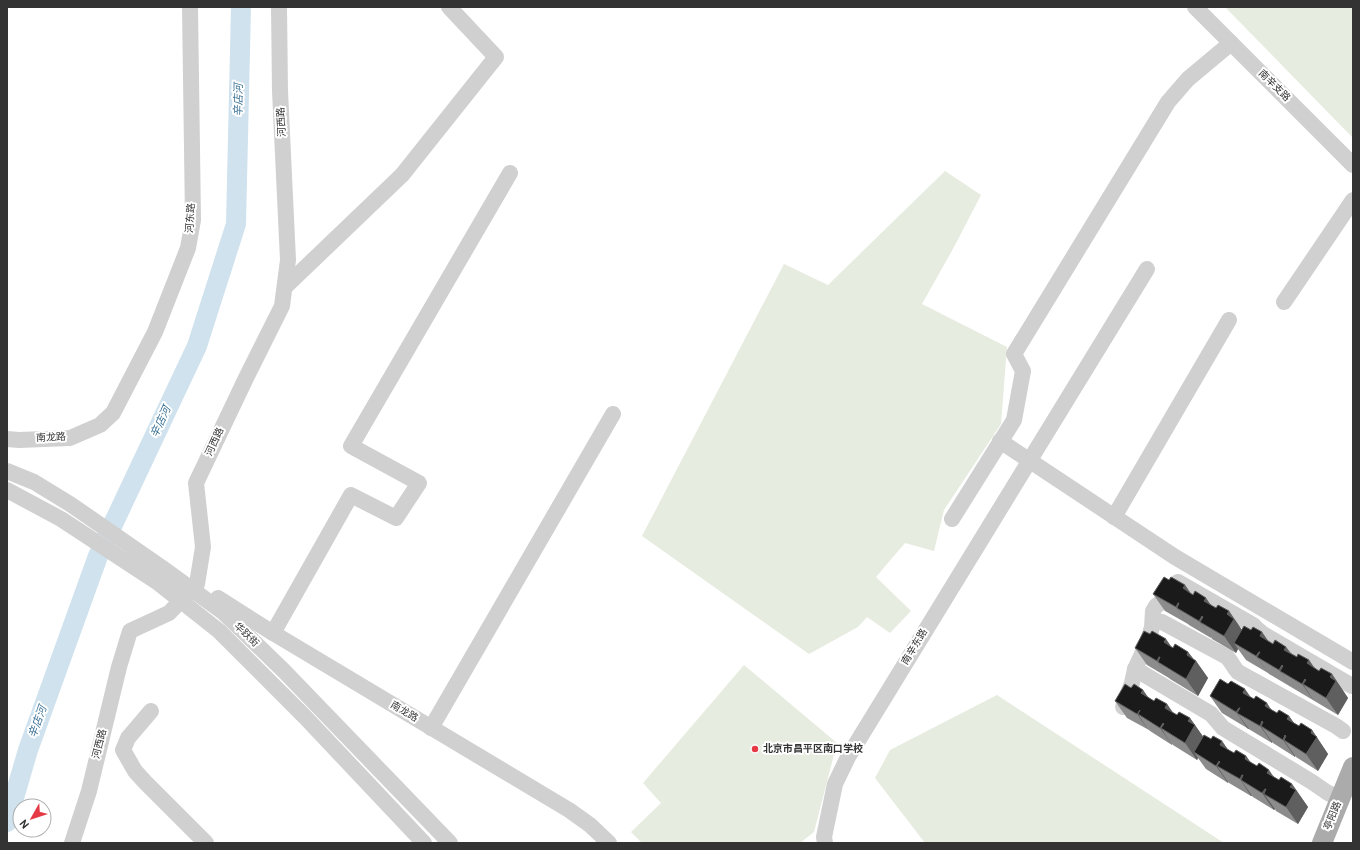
<svg xmlns="http://www.w3.org/2000/svg" width="1360" height="850" font-family="Overpass,'Noto Sans SC',sans-serif">
<rect width="100%" height="100%" fill="#fff"/>
<g fill="#e6ecdf">
<path d="M 1225,7 L 1353,7 L 1353,138 Z"/>
<path d="M 945,171 L 981,195 L 954,247 L 922,304 L 1007,347 L 1001,424 L 944,510 L 934,551 L 905,543 L 876,577 L 911,611 L 890,633 L 867,617 L 858,627 L 809,654 L 642,536 L 784,264 L 828,285 Z"/>
<path d="M 744,665 L 837,743 L 814,832 L 800,843 L 642,843 L 631,832 L 661,803 L 643,783 Z"/>
<path d="M 997,695 L 1224,843 L 925,843 L 875,778 L 890,750 Z"/>
</g>
<g fill="none" stroke-linecap="round" stroke-linejoin="round">
<path stroke="#cfe2ee" stroke-width="20" d="M 7,822 L 28,750 L 98,556 L 197,346 L 236,224 L 241,7"/>
<g stroke="#d0d0d0" stroke-width="16">
<path d="M 1195,7 L 1353,165"/>
<path d="M 285,287 L 402,175 L 496,57 L 449,7"/>
<path d="M 1284,302 L 1353,200"/>
<path d="M 7,439 L 19,440 L 70,438 L 100,425 L 113,413 L 155,332 L 188,248 L 193,220 L 190,7"/>
<path d="M 1000,441 L 1175,557 L 1353,662"/>
<path d="M 7,471 L 34,482 L 70,504 L 161,567 L 223,612 L 284,671 L 450,843"/>
<path d="M 7,490 L 61,519 L 157,582 L 219,631 L 305,717 L 424,843"/>
<path d="M 1114,517 L 1229,320"/>
<path d="M 952,519 L 1014,420 L 1023,371 L 1014,354 L 1168,102 L 1188,79 L 1231,43"/>
<path d="M 1178,582 L 1253,625 L 1257,629 L 1263,634 L 1352,686"/>
<path d="M 218,598 L 273,633 L 569,810 L 590,825 L 609,843"/>
<path d="M 1153,622 L 1162,622 L 1227,657 C 1232,662 1233,667 1238,672 L 1336,726 L 1343,731"/>
<path d="M 273,633 L 351,495 L 396,518 L 419,483 L 351,446 L 510,173"/>
<path d="M 1135,669 L 1211,714 L 1223,728 L 1312,782 L 1328,793 L 1340,798"/>
<path d="M 1123,707 L 1132,683 L 1135,669 L 1148,641 L 1152,627 L 1153,611 L 1156,606 L 1162,602 L 1168,591 L 1174,587"/>
<path d="M 151,711 L 128,738 L 123,750 L 135,771 L 145,782 L 206,843"/>
<path d="M 431,728 L 613,414"/>
<path d="M 72,843 L 89,791 L 119,667 L 130,631 L 169,613 L 197,584 L 203,547 L 196,483 L 246,378 L 282,306 L 288,260 L 280,91 L 279,7"/>
<path d="M 825,843 L 824,837 L 835,784 L 848,757 L 1147,269"/>
</g>
<path stroke="#ababab" stroke-width="20" d="M 1322,843 L 1353,767"/>
</g>
<g fill="#8c8c8c">
<path d="M 1169,580 L 1185,585 L 1190,593 L 1216,608 L 1229,611 L 1242,630 L 1251,630 L 1262,632 L 1267,640 L 1273,644 L 1286,647 L 1292,654 L 1297,657 L 1309,660 L 1314,668 L 1319,671 L 1332,674 L 1348,698 L 1338,715 L 1269,674 L 1268,673 L 1246,660 L 1238,649 L 1236,653 L 1212,639 L 1211,637 L 1211,638 L 1189,625 L 1188,624 L 1165,611 L 1153,594 Z"/>
<path d="M 1171,647 L 1188,652 L 1194,660 L 1196,661 L 1208,678 L 1198,696 L 1170,679 L 1169,678 L 1147,665 L 1135,648 Z"/>
<path d="M 1131,688 L 1143,690 L 1148,698 L 1154,701 L 1167,704 L 1172,712 L 1177,715 L 1190,718 L 1203,737 L 1211,739 L 1222,741 L 1227,749 L 1234,753 L 1246,756 L 1252,764 L 1279,780 L 1292,784 L 1308,807 L 1298,824 L 1276,811 L 1275,809 L 1274,810 L 1253,797 L 1252,796 L 1251,796 L 1229,783 L 1228,782 L 1228,783 L 1206,769 L 1198,758 L 1197,760 L 1173,745 L 1172,744 L 1172,745 L 1150,731 L 1149,730 L 1127,718 L 1115,701 Z"/>
<path d="M 1210,696 L 1251,698 L 1277,713 L 1289,716 L 1294,723 L 1299,726 L 1312,730 L 1328,754 L 1318,771 L 1296,757 L 1295,756 L 1295,757 L 1273,743 L 1272,742 L 1272,743 L 1222,713 Z"/>
</g>
<g fill="#5f5f5f">
<path d="M 1185,585 L 1197,602 L 1183,588 Z"/>
<path d="M 1206,598 L 1218,615 L 1204,601 Z"/>
<path d="M 1178,603 L 1185,613 L 1177,608 L 1188,624 L 1176,607 Z"/>
<path d="M 1229,611 L 1246,636 L 1234,643 L 1238,649 L 1236,653 L 1224,636 L 1227,614 Z"/>
<path d="M 1202,616 L 1209,627 L 1200,622 L 1211,638 L 1199,621 Z"/>
<path d="M 1262,632 L 1274,649 L 1260,636 Z"/>
<path d="M 1166,639 L 1178,656 L 1164,642 Z"/>
<path d="M 1286,647 L 1298,664 L 1284,650 Z"/>
<path d="M 1188,652 L 1196,662 L 1196,661 L 1208,678 L 1198,696 L 1186,679 L 1187,655 Z"/>
<path d="M 1259,652 L 1266,662 L 1257,657 L 1268,673 L 1256,656 Z"/>
<path d="M 1159,657 L 1166,667 L 1158,662 L 1169,678 L 1157,661 Z"/>
<path d="M 1309,660 L 1321,677 L 1307,663 Z"/>
<path d="M 1282,665 L 1289,676 L 1280,671 L 1291,687 L 1279,670 Z"/>
<path d="M 1332,674 L 1348,698 L 1338,715 L 1326,698 L 1330,677 Z"/>
<path d="M 1305,679 L 1312,689 L 1303,684 L 1314,701 L 1302,684 Z"/>
<path d="M 1245,689 L 1257,706 L 1243,693 Z"/>
<path d="M 1143,690 L 1155,707 L 1141,693 Z"/>
<path d="M 1267,703 L 1278,720 L 1265,706 Z"/>
<path d="M 1167,704 L 1179,721 L 1165,708 Z"/>
<path d="M 1239,708 L 1246,718 L 1237,713 L 1249,729 L 1248,729 L 1236,712 Z"/>
<path d="M 1140,710 L 1147,720 L 1138,714 L 1149,731 L 1137,714 Z"/>
<path d="M 1289,716 L 1301,733 L 1287,719 Z"/>
<path d="M 1190,718 L 1207,742 L 1194,752 L 1198,758 L 1197,760 L 1185,743 L 1188,721 Z"/>
<path d="M 1262,721 L 1269,732 L 1261,726 L 1272,742 L 1272,743 L 1260,726 Z"/>
<path d="M 1163,723 L 1170,734 L 1161,728 L 1172,745 L 1160,728 Z"/>
<path d="M 1312,730 L 1328,754 L 1318,771 L 1306,754 L 1311,733 Z"/>
<path d="M 1285,735 L 1292,745 L 1284,740 L 1295,756 L 1295,757 L 1283,740 Z"/>
<path d="M 1222,741 L 1234,758 L 1220,745 Z"/>
<path d="M 1246,756 L 1258,773 L 1245,759 Z"/>
<path d="M 1219,761 L 1226,771 L 1217,766 L 1228,782 L 1228,783 L 1216,766 Z"/>
<path d="M 1269,770 L 1281,787 L 1267,773 Z"/>
<path d="M 1242,775 L 1249,785 L 1241,780 L 1252,796 L 1251,796 L 1240,779 Z"/>
<path d="M 1292,784 L 1308,807 L 1298,824 L 1286,807 L 1290,787 Z"/>
<path d="M 1265,789 L 1272,799 L 1264,794 L 1275,809 L 1274,810 L 1262,793 Z"/>
</g>
<g fill="#1a1a1a" stroke="#5f5f5f">
<path d="M 1164,577 L 1169,580 L 1171,577 L 1185,585 L 1183,588 L 1193,595 L 1195,591 L 1206,598 L 1204,601 L 1216,608 L 1218,605 L 1229,611 L 1227,614 L 1234,619 L 1224,636 L 1200,622 L 1203,617 L 1202,616 L 1199,621 L 1177,608 L 1179,603 L 1178,603 L 1176,607 L 1153,594 Z"/>
<path d="M 1244,626 L 1251,630 L 1253,627 L 1262,632 L 1260,636 L 1273,644 L 1275,640 L 1286,647 L 1284,650 L 1297,657 L 1298,654 L 1309,660 L 1307,663 L 1319,671 L 1321,668 L 1332,674 L 1330,677 L 1336,681 L 1326,698 L 1303,684 L 1306,680 L 1305,679 L 1302,684 L 1280,671 L 1283,666 L 1282,665 L 1279,670 L 1257,657 L 1260,652 L 1259,652 L 1256,656 L 1234,643 Z"/>
<path d="M 1144,631 L 1150,634 L 1152,631 L 1166,639 L 1164,642 L 1173,648 L 1175,644 L 1188,652 L 1187,655 L 1196,661 L 1186,679 L 1158,662 L 1160,657 L 1159,657 L 1157,661 L 1135,648 Z"/>
<path d="M 1220,679 L 1228,684 L 1231,681 L 1245,689 L 1243,693 L 1254,699 L 1256,696 L 1267,703 L 1265,706 L 1277,713 L 1279,710 L 1289,716 L 1287,719 L 1299,726 L 1301,723 L 1312,730 L 1311,733 L 1317,737 L 1306,754 L 1284,740 L 1286,736 L 1285,735 L 1283,740 L 1261,726 L 1263,722 L 1262,721 L 1260,726 L 1237,713 L 1240,708 L 1239,708 L 1236,712 L 1210,696 Z"/>
<path d="M 1125,684 L 1131,688 L 1134,684 L 1143,690 L 1141,693 L 1154,701 L 1156,698 L 1167,704 L 1165,708 L 1177,715 L 1179,712 L 1190,718 L 1188,721 L 1195,725 L 1185,743 L 1161,728 L 1164,724 L 1163,723 L 1160,728 L 1138,714 L 1140,710 L 1137,714 L 1115,701 Z"/>
<path d="M 1204,735 L 1211,739 L 1213,736 L 1222,741 L 1220,745 L 1234,753 L 1236,750 L 1246,756 L 1245,759 L 1257,766 L 1259,763 L 1269,770 L 1267,773 L 1279,780 L 1281,777 L 1292,784 L 1290,787 L 1296,790 L 1286,807 L 1264,794 L 1266,789 L 1265,789 L 1262,793 L 1241,780 L 1243,775 L 1242,775 L 1240,779 L 1217,766 L 1220,762 L 1219,761 L 1216,766 L 1194,752 Z"/>
</g>
<circle fill="#e63946" stroke="#fff" stroke-width="1.5" cx="755" cy="749" r="4"/>
<g text-anchor="middle" dominant-baseline="central" stroke-width="4" stroke-linejoin="round" paint-order="stroke">
<g font-size="10" fill="#333" stroke="#fff">
<text transform="translate(1274 86) rotate(45)">南辛支路</text>
<text transform="translate(282 122) rotate(-93)">河西路</text>
<text transform="translate(191 218) rotate(-86)">河东路</text>
<text transform="translate(51 438) rotate(-3)">南龙路</text>
<text transform="translate(215 442) rotate(-65)">河西路</text>
<text transform="translate(246 635) rotate(44)">华跃街</text>
<text transform="translate(915 647) rotate(-59)">南辛东路</text>
<text transform="translate(404 712) rotate(31)">南龙路</text>
<text transform="translate(100 744) rotate(-76)">河西路</text>
<text transform="translate(1333 816) rotate(-68)">亭阳路</text>
</g>
<g font-size="10" font-weight="bold" fill="#333" stroke="#fff" text-anchor="start">
<text x="763" y="749">北京市昌平区南口学校</text>
</g>
<g font-size="11" font-style="italic" fill="#3f7597" stroke="#fff">
<text transform="translate(239 100) rotate(-89)">辛店河</text>
<text transform="translate(161 422) rotate(-65)">辛店河</text>
<text transform="translate(38 722) rotate(-70)">辛店河</text>
</g>
</g>
<rect width="1360" height="850" fill="none" stroke="#333333" stroke-width="16"/>
<g transform="translate(32 818) rotate(231)"><circle r="19" fill="#ffffff" stroke="#adadad"/>
<path d="M0-3L7 15L0 10L-7 15Z" fill="#e63946"/>
<text y="-6" font-size="11" font-weight="bold" text-anchor="middle" fill="#333333">N</text>
</g>
</svg>
